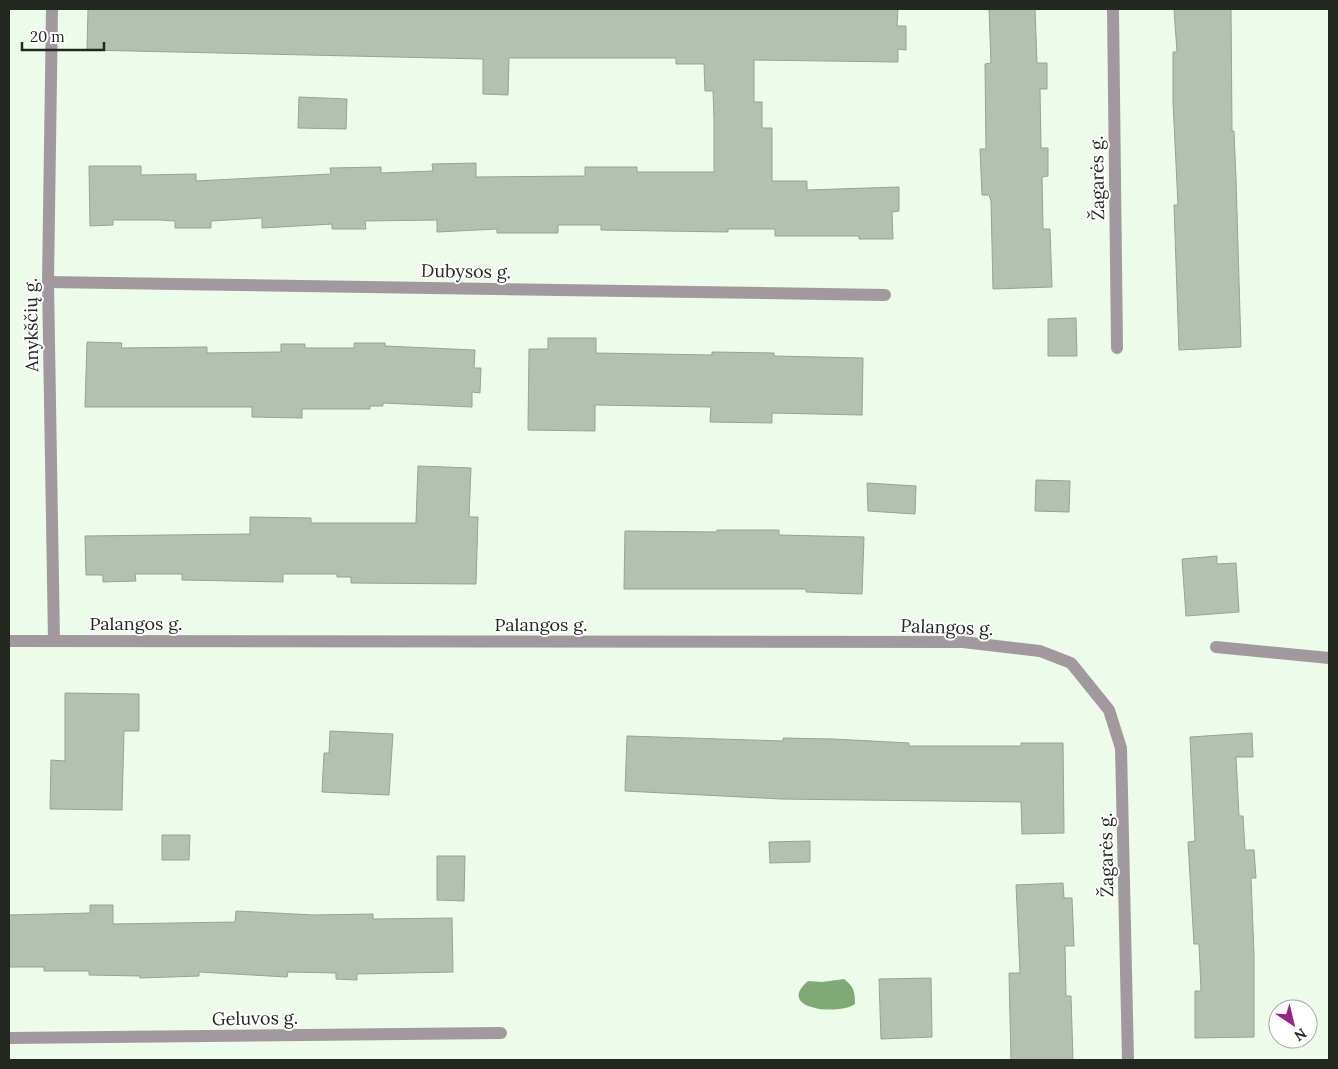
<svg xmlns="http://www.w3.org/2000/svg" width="1338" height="1069" font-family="Lora,serif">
<rect width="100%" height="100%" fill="#edfbea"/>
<path fill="#80aa75" d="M 844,979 C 854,987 855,991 855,1004 C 838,1016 775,1009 808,981 L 822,982 Z"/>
<g fill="#b4c1b0" stroke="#97a393">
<path d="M 88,9 L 898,9 L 897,26 L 906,26 L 906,50 L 898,49 L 898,62 L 754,60 L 754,102 L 762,102 L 762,128 L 772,128 L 772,181 L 807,181 L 807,190 L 899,187 L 899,211 L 892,212 L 893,239 L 859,239 L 859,236 L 775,236 L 775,229 L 728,229 L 728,232 L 601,230 L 601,225 L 558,225 L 558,233 L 497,233 L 497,229 L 437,232 L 437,220 L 365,221 L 366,229 L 332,229 L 332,224 L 262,228 L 262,218 L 211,221 L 211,228 L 175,228 L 175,221 L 159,220 L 113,220 L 113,225 L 90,226 L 89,166 L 141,166 L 141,175 L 196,174 L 196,181 L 331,174 L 330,168 L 381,167 L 381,173 L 433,171 L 432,164 L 476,163 L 476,177 L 585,176 L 585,167 L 637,167 L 637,172 L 714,172 L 714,119 L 713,91 L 705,91 L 704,64 L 676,64 L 676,58 L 509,58 L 508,95 L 483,94 L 483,59 L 87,50 Z"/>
<path d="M 989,9 L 1035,9 L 1037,63 L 1047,63 L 1047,89 L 1040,89 L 1041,148 L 1048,148 L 1048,176 L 1042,177 L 1043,229 L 1050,229 L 1052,287 L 993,289 L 991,201 L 989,195 L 982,195 L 980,149 L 986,149 L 985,64 L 991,63 Z"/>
<path d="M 1174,9 L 1231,9 L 1232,131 L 1234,131 L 1236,179 L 1241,347 L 1179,350 L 1174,205 L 1178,205 L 1173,102 L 1173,52 L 1177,52 Z"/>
<path d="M 299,97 L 347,99 L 346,129 L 298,128 Z"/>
<path d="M 1076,318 L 1077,356 L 1048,356 L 1048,319 Z"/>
<path d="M 548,338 L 596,338 L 596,353 L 712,355 L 712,352 L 774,353 L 774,356 L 863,358 L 862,415 L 772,413 L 772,423 L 710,422 L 711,407 L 595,405 L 595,431 L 528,430 L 529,349 L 548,349 Z"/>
<path d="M 87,342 L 122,343 L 121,348 L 207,347 L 207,353 L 281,352 L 281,344 L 305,344 L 305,348 L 354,348 L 354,343 L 385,343 L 385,346 L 475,350 L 474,368 L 481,368 L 480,393 L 472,392 L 472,407 L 383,403 L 383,406 L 370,406 L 370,409 L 302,409 L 302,418 L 252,417 L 252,407 L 85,407 Z"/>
<path d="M 418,466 L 471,468 L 469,517 L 478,517 L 476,584 L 351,583 L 351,577 L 337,577 L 337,574 L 283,574 L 283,582 L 182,580 L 182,574 L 135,574 L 136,581 L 103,582 L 103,575 L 86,575 L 85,536 L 250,534 L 250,517 L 311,518 L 311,523 L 416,523 Z"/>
<path d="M 1036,480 L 1070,481 L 1069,512 L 1035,511 Z"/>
<path d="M 867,483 L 916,486 L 915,514 L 868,511 Z"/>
<path d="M 717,530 L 779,530 L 779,535 L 864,537 L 862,594 L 806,592 L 806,589 L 624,589 L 625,531 L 717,532 Z"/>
<path d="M 1217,556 L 1217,564 L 1236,563 L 1239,612 L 1186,616 L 1182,559 Z"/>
<path d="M 65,693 L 139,694 L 139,731 L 124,731 L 122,810 L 50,809 L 51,760 L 65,761 Z"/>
<path d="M 330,731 L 393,734 L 389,795 L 322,792 L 324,753 L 329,753 Z"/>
<path d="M 1252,733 L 1253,757 L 1236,757 L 1239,816 L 1243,816 L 1245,850 L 1254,850 L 1256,878 L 1251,878 L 1254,954 L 1254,1037 L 1195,1038 L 1195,991 L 1201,991 L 1199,944 L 1194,944 L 1188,842 L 1195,841 L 1190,737 Z"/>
<path d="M 627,736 L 783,741 L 783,738 L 833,739 L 909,743 L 909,746 L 1021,746 L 1021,743 L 1063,743 L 1064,833 L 1022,834 L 1021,802 L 781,799 L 625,791 Z"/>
<path d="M 162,835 L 190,835 L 189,860 L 162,860 Z"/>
<path d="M 810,841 L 810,862 L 770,863 L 769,842 Z"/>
<path d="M 437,856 L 465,856 L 464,901 L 437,900 Z"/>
<path d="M 1063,883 L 1064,898 L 1072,898 L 1074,946 L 1065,946 L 1066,996 L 1071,996 L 1073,1060 L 1011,1060 L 1009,973 L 1020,973 L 1016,885 Z"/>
<path d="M 90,905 L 113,905 L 113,924 L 235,922 L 236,911 L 314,915 L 373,914 L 373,919 L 452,918 L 453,972 L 357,974 L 357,980 L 336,979 L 336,973 L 288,972 L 287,977 L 199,972 L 199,976 L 140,978 L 140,976 L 89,975 L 89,971 L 44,971 L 44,967 L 9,967 L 9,915 L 90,913 Z"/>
<path d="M 931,978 L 932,1037 L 881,1039 L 879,979 Z"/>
</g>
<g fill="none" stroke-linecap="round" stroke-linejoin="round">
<g stroke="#a1999e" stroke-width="12">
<path d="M 52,9 L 48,282 L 54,640"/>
<path d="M 1113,9 L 1117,348"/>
<path d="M 48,282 L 885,295"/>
<path d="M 9,641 L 963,642 L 1040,651 L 1071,663 L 1109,710 L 1121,748 L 1128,1060"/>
<path d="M 1216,647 L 1329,658"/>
<path d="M 9,1038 L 501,1033"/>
</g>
</g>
<g text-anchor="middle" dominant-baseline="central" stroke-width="4" stroke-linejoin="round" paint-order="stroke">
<g font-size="18" fill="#222720" stroke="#fff">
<text transform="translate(1097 178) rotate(-91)">Žagarės g.</text>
<text transform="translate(466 271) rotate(1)">Dubysos g.</text>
<text transform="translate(31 325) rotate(-91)">Anykščių g.</text>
<text x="136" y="623">Palangos g.</text>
<text x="541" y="624">Palangos g.</text>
<text transform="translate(947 627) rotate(2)">Palangos g.</text>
<text transform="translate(1106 855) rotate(-91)">Žagarės g.</text>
<text transform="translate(255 1018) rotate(-1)">Geluvos g.</text>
</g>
</g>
<rect width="1338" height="1069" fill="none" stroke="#222720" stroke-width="20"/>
<g transform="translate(1293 1024) rotate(145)"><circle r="24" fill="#ffffff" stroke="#a7a9a6"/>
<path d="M0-4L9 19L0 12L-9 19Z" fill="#982380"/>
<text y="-8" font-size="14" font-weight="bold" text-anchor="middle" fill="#222720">N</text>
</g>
<path d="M22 42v8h82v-8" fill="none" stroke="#222720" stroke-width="2.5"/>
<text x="30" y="42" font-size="15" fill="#222720" stroke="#ffffff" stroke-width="4" paint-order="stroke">20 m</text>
</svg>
